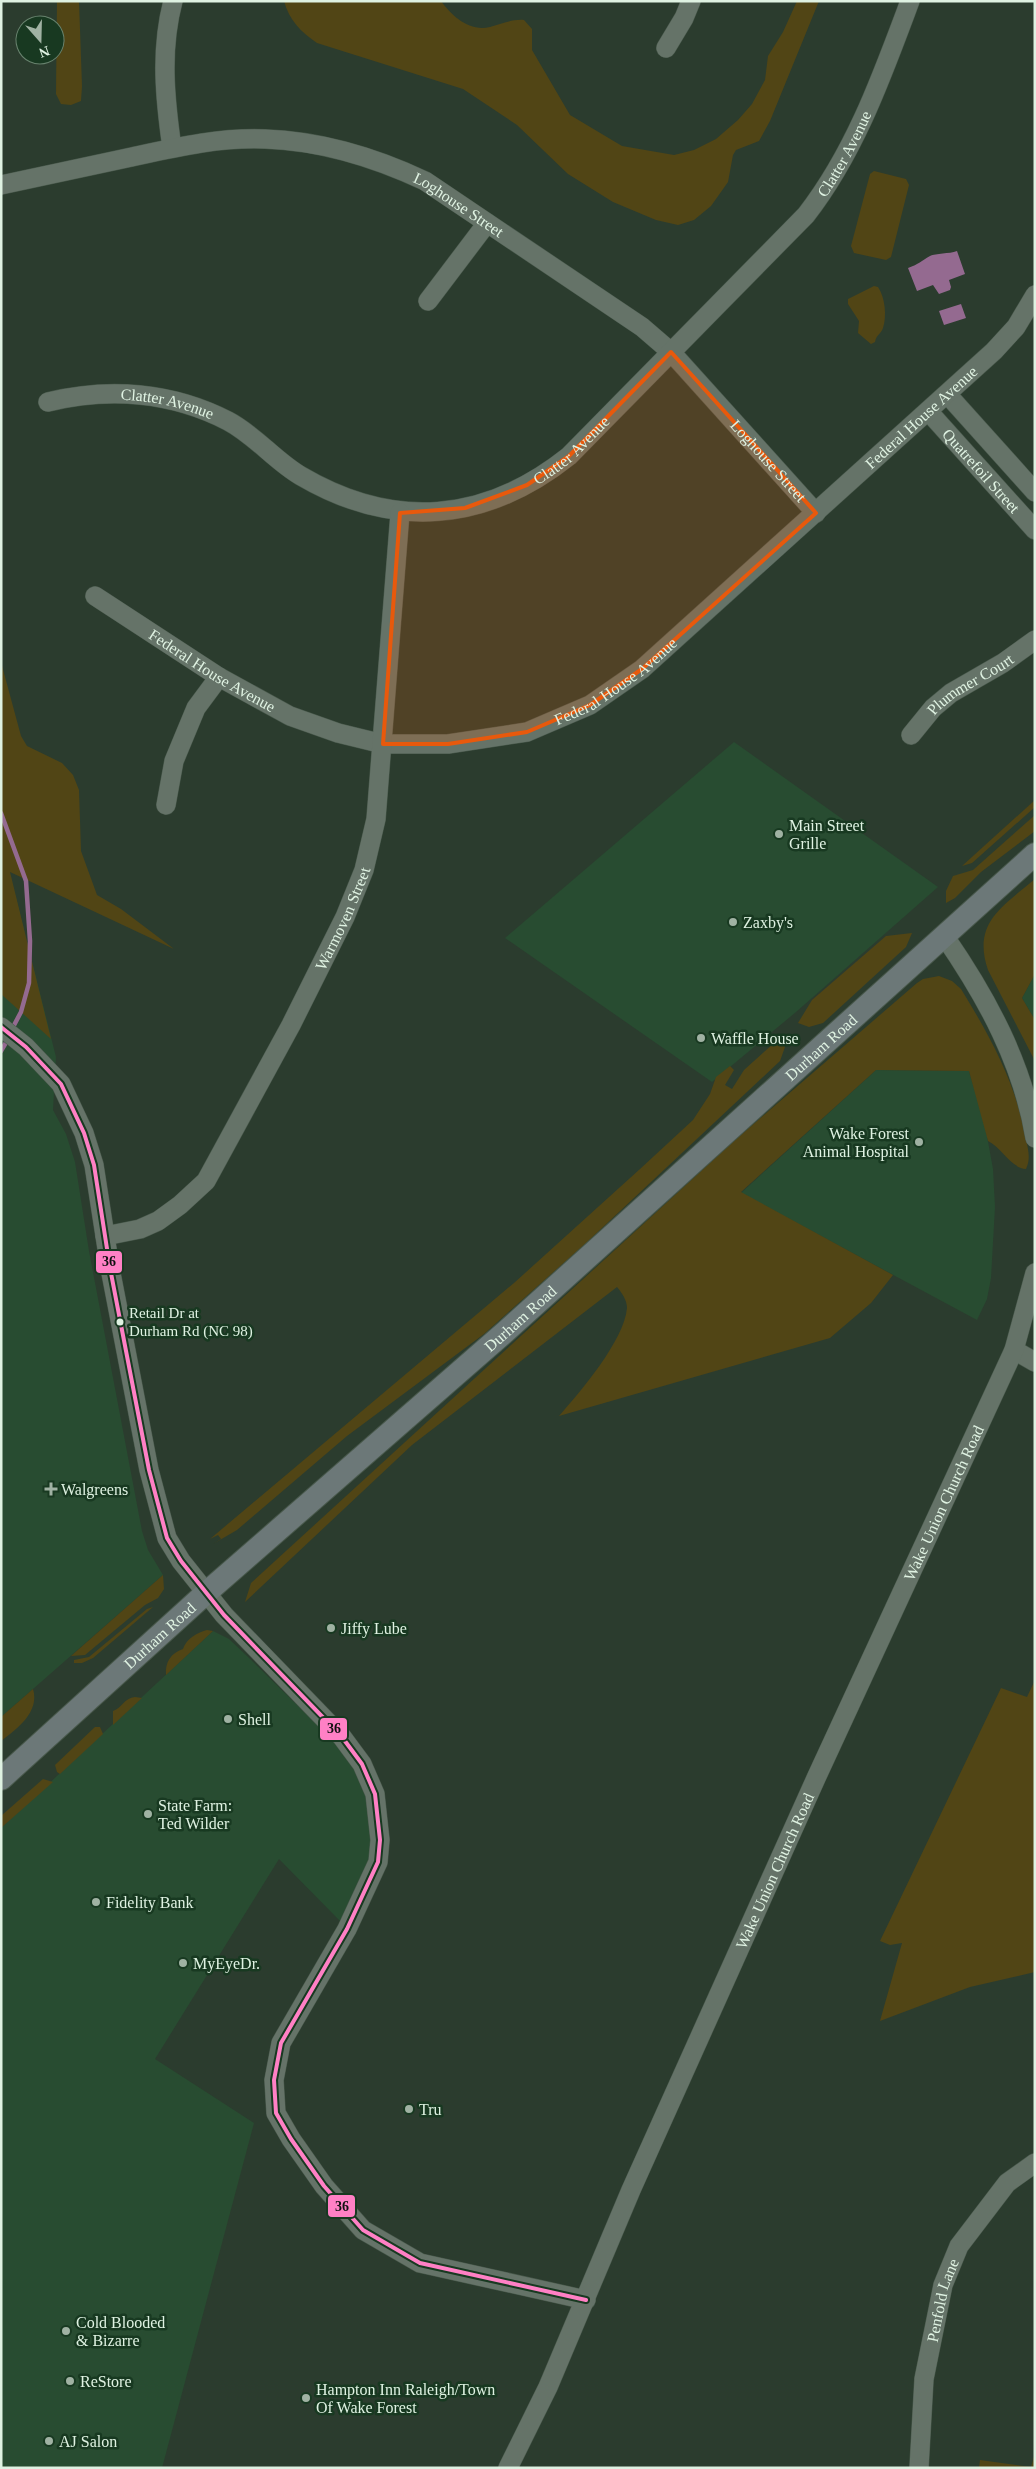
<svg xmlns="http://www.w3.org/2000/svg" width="1036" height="2469" font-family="Georgia,serif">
<rect width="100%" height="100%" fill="#2b3c2e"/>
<g fill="#284c31">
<path d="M 734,742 L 938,887 L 796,1012 L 712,1082 L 505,938 Z"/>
<path d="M 1,838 L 56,1057 L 53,1110 L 66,1134 L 75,1162 L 89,1251 L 142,1531 L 148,1550 L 163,1575 L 1,1717 Z"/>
<path d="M 1035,974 L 1035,1020 L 1022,998 Z"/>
<path d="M 876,1070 L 969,1071 L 985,1125 L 993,1169 L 995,1207 L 991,1278 L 987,1299 L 977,1320 L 741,1193 Z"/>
<path d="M 213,1631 L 229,1639 L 247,1656 L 347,1754 L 361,1774 L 373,1816 L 369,1864 L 341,1922 L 279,1859 L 155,2059 L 254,2123 L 162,2468 L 1,2468 L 1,1828 Z"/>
</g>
<g fill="#514515">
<path d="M 57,1 L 79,1 L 82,86 L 81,101 L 71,105 L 61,104 L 56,94 Z"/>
<path d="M 284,1 L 441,1 C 452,16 469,32 490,27 C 501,24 512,19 524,20 L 532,29 L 532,50 L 570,115 L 622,146 L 674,155 L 694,150 L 716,139 L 738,120 L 752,104 L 765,80 L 768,56 L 783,32 L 797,1 L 819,1 L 770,121 L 759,141 L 736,150 L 733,155 L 728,182 L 711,206 L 694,220 L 678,225 L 656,220 L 613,202 L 568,174 L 517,125 L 463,89 L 317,43 C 301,32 289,20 284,1 Z"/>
<path d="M 874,171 L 906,179 L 909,185 L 891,257 L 886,260 L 854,253 L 851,246 L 870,174 Z"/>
<path d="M 874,286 L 878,287 C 885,297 887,316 883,328 C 881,334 876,335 875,342 L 871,344 L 858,333 L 859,321 L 848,304 L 848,299 Z"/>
<path d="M 1,662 L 21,736 L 27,746 L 62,763 L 73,775 L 79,790 L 81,851 L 97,895 L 121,909 L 174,949 L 10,872 L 51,1039 L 1,994 Z"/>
<path d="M 1035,800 L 1035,807 L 972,863 L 962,866 Z"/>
<path d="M 1035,815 L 1035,831 L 981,872 L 955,898 L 946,903 L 946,891 L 953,876 L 973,870 Z"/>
<path d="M 1035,879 L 1035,974 L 1022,998 L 1035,1020 L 1035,1061 L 988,970 C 972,923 1002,907 1035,879 Z"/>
<path d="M 912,933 L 906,947 L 823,1023 L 809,1027 L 798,1023 L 812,1000 L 886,936 Z"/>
<path d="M 939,976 L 952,981 L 961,989 C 990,1036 1016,1083 1026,1139 C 1028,1149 1031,1159 1026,1169 C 1011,1168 1002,1148 988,1141 L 969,1071 L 876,1070 L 741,1192 L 893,1275 L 871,1303 L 830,1338 L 559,1416 C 580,1392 624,1341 627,1308 C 627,1300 622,1293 617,1287 L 412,1445 L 245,1602 L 251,1583 L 734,1141 L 917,983 L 923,979 Z"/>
<path d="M 783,1035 L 785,1047 L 780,1061 L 586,1243 L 484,1334 L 347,1436 L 237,1530 L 213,1544 L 221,1539 L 218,1535 L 210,1539 L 514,1283 L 640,1169 L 693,1120 L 710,1094 L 716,1077 L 730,1066 L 734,1070 L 725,1085 L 732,1089 L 744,1070 Z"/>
<path d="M 163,1575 L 164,1589 L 158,1598 L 145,1605 L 85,1655 L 71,1656 Z"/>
<path d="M 153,1607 L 93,1658 L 82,1663 L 74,1663 L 74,1660 L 89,1657 L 147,1609 Z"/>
<path d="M 207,1630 L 213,1631 L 166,1675 C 165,1662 171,1653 183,1649 C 186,1639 198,1632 207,1630 Z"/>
<path d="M 1035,1680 L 1035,1972 L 970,1987 L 880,2021 L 902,1943 L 890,1945 L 880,1941 L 1001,1688 L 1027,1697 Z"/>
<path d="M 33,1689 C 40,1712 17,1729 1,1741 L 1,1717 Z"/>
<path d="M 135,1697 L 142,1698 L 113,1725 L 113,1711 C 122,1708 124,1698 135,1697 Z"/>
<path d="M 95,1727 L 100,1727 L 103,1734 L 60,1774 L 57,1772 L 55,1765 Z"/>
<path d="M 43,1779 L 53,1782 L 1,1828 L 1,1816 Z"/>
<path d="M 1035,2453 L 1035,2468 L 979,2468 L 980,2460 L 1031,2467 Z"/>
</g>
<g fill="#946a90">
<path d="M 957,251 L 965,274 L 949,280 L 951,287 L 950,290 L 939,294 L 933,285 L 917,291 L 908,268 C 919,264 921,261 930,256 C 936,253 949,254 957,251 Z"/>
<path d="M 961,304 L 966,318 L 944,325 L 939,311 Z"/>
</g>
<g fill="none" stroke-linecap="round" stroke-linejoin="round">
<g stroke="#946a90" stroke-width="4.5">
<path d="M 1,813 L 26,881 L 30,941 L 29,983 L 21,1012 L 12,1029"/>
<path d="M 1,1051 L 8,1039"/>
</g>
<g stroke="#48584b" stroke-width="20">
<g id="minor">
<path d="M 666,48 L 684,18 L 691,1"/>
<path d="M 172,148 C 165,99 160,50 173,1"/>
<path id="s1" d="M 1,185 C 43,176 85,167 127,158 C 173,148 218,137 265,139 C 322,141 374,157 425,181 L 642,327 L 671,352 L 816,513"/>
<path d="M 428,301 L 487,223"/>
<path d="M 947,394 L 1035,492"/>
<path id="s2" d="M 48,402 C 109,387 172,392 228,421 C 255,435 275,461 301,476 C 393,530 485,523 569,456 L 806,215 C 855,152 882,76 910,1"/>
<path id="s3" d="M 928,411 L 1035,530"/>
<path id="s4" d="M 95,596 L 219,677 L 290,716 L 338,733 L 383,744 L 448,744 L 527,732 L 590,705 L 642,669 L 994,351 L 1016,327 L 1035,295"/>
<path id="s5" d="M 911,735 L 933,708 L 951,693 L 1003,663 L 1035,640"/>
<path d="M 166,805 L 174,761 L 196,708 L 219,677"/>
<path d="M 945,937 C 987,998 1023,1064 1035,1138"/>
<path d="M 1,1027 L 26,1047 L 61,1084 L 84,1133 L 94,1165 L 110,1268 L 149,1470 L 167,1538 L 181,1561 L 224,1615 L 342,1737 L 362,1764 L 375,1794 L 380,1840 L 378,1862 L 347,1929 L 281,2043 L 274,2080 L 276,2113 L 291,2139 L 324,2186 L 363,2230 L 420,2263 L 586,2300"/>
<path id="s6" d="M 105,1236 L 140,1229 L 158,1221 L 180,1205 L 206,1181 L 291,1025 L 345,917 L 364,870 L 376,819 L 400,513"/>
<path d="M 1014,1350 L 1035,1362"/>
<path id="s7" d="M 508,2468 L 548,2387 L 631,2190 L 817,1776 L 1014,1350 L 1035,1273"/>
<path id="s8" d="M 919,2468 L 924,2379 L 943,2285 L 959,2246 L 1007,2183 L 1035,2163"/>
</g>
</g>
<g stroke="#48584b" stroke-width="24">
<g id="major">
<path id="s9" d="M 1,1779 L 206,1593 L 505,1332 L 1035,854"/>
</g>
</g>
<use href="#minor" stroke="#657368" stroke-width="19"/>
<use href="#major" stroke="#6c7878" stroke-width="22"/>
<g stroke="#183921" stroke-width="8">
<path id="bus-1" d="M 1,1027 L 26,1047 L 61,1084 L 84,1133 L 94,1165 L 110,1268 L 149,1470 L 167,1538 L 181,1561 L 224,1615 L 342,1737 L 362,1764 L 375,1794 L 380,1840 L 378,1862 L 347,1929 L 281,2043 L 274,2080 L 276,2113 L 291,2139 L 324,2186 L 363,2230 L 420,2263 L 586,2300"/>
</g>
<use href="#bus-1" stroke="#ff80c5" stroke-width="4"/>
</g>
<path fill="#e8590c" fill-opacity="0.2" stroke="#e8590c" stroke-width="4" stroke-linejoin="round" d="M 671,352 L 816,513 L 642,669 L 590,705 L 527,732 L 448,744 L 383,744 L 400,513 L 465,508 L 527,485 L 569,456 Z"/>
<g fill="#a0b2a3" stroke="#183921" stroke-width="2">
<circle cx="779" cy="834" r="5"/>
<circle cx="733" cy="922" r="5"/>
<circle cx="701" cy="1038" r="5"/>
<circle cx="919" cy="1142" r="5"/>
<path d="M48.5 1481.5h5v5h5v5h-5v5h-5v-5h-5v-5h5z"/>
<circle cx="331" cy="1628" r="5"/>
<circle cx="228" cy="1719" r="5"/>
<circle cx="148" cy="1814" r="5"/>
<circle cx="96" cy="1902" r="5"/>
<circle cx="183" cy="1963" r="5"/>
<circle cx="409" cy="2109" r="5"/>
<circle cx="66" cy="2331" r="5"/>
<circle cx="70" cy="2381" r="5"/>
<circle cx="306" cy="2398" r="5"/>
<circle cx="49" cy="2441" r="5"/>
</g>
<circle fill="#dff2e2" stroke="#183921" stroke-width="2" cx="120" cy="1322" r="4.5"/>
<g text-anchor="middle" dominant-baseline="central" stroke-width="5" stroke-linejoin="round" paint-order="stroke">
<g font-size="15" fill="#dff2e2" stroke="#183921" text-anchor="start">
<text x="129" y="1313">Retail Dr at<tspan x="129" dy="18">Durham Rd (NC 98)</tspan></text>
</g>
<g font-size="16" fill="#dff2e2" stroke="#183921">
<text stroke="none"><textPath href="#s2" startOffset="975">Clatter Avenue</textPath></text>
<text stroke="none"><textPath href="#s1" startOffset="476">Loghouse Street</textPath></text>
<text stroke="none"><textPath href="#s2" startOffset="121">Clatter Avenue</textPath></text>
<text stroke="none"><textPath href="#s4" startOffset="979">Federal House Avenue</textPath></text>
<text stroke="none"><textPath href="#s2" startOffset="570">Clatter Avenue</textPath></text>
<text stroke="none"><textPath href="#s1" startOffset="881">Loghouse Street</textPath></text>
<text stroke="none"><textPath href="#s3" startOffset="80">Quatrefoil Street</textPath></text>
<text stroke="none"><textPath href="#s4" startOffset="139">Federal House Avenue</textPath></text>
<text stroke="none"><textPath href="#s4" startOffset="574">Federal House Avenue</textPath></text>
<text stroke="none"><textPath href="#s5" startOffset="79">Plummer Court</textPath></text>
<text stroke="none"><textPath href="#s6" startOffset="414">Warmoven Street</textPath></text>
<text stroke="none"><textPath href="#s9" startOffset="1099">Durham Road</textPath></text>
<text stroke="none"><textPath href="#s9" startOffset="694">Durham Road</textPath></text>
<text stroke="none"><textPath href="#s7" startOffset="1059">Wake Union Church Road</textPath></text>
<text stroke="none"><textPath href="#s9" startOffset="214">Durham Road</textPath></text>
<text stroke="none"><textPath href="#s7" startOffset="654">Wake Union Church Road</textPath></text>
<text stroke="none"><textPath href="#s8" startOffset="170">Penfold Lane</textPath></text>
</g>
<g font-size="16" fill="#dff2e2" stroke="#183921" text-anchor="start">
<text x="789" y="825">Main Street<tspan x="789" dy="18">Grille</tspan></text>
<text x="743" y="922">Zaxby's</text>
<text x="711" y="1038">Waffle House</text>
<text x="909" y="1133" text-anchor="end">Wake Forest<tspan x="909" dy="18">Animal Hospital</tspan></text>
<text x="61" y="1489">Walgreens</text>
<text x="341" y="1628">Jiffy Lube</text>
<text x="238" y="1719">Shell</text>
<text x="158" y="1805">State Farm:<tspan x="158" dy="18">Ted Wilder</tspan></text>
<text x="106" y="1902">Fidelity Bank</text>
<text x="193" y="1963">MyEyeDr.</text>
<text x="419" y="2109">Tru</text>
<text x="76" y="2322">Cold Blooded<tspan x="76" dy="18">&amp; Bizarre</tspan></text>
<text x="80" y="2381">ReStore</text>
<text x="316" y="2389">Hampton Inn Raleigh/Town<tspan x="316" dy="18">Of Wake Forest</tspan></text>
<text x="59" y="2441">AJ Salon</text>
</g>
</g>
<g stroke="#183921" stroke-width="2">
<rect x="95" y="1250" width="28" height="24" rx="5" fill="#ff80c5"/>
<rect x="319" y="1717" width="29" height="24" rx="5" fill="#ff80c5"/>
<rect x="327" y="2194" width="29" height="24" rx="5" fill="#ff80c5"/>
</g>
<g font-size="14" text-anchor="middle" font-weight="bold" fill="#111">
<text x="109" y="1266">36</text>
<text x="334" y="1733">36</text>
<text x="342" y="2211">36</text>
</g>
<rect width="1036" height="2469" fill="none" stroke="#dff2e2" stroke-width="5"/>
<g transform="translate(40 40) rotate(160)"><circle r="24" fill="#183921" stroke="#68836e"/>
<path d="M0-4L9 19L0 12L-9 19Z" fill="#a0b2a3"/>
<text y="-8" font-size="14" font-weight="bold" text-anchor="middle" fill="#dff2e2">N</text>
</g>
</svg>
